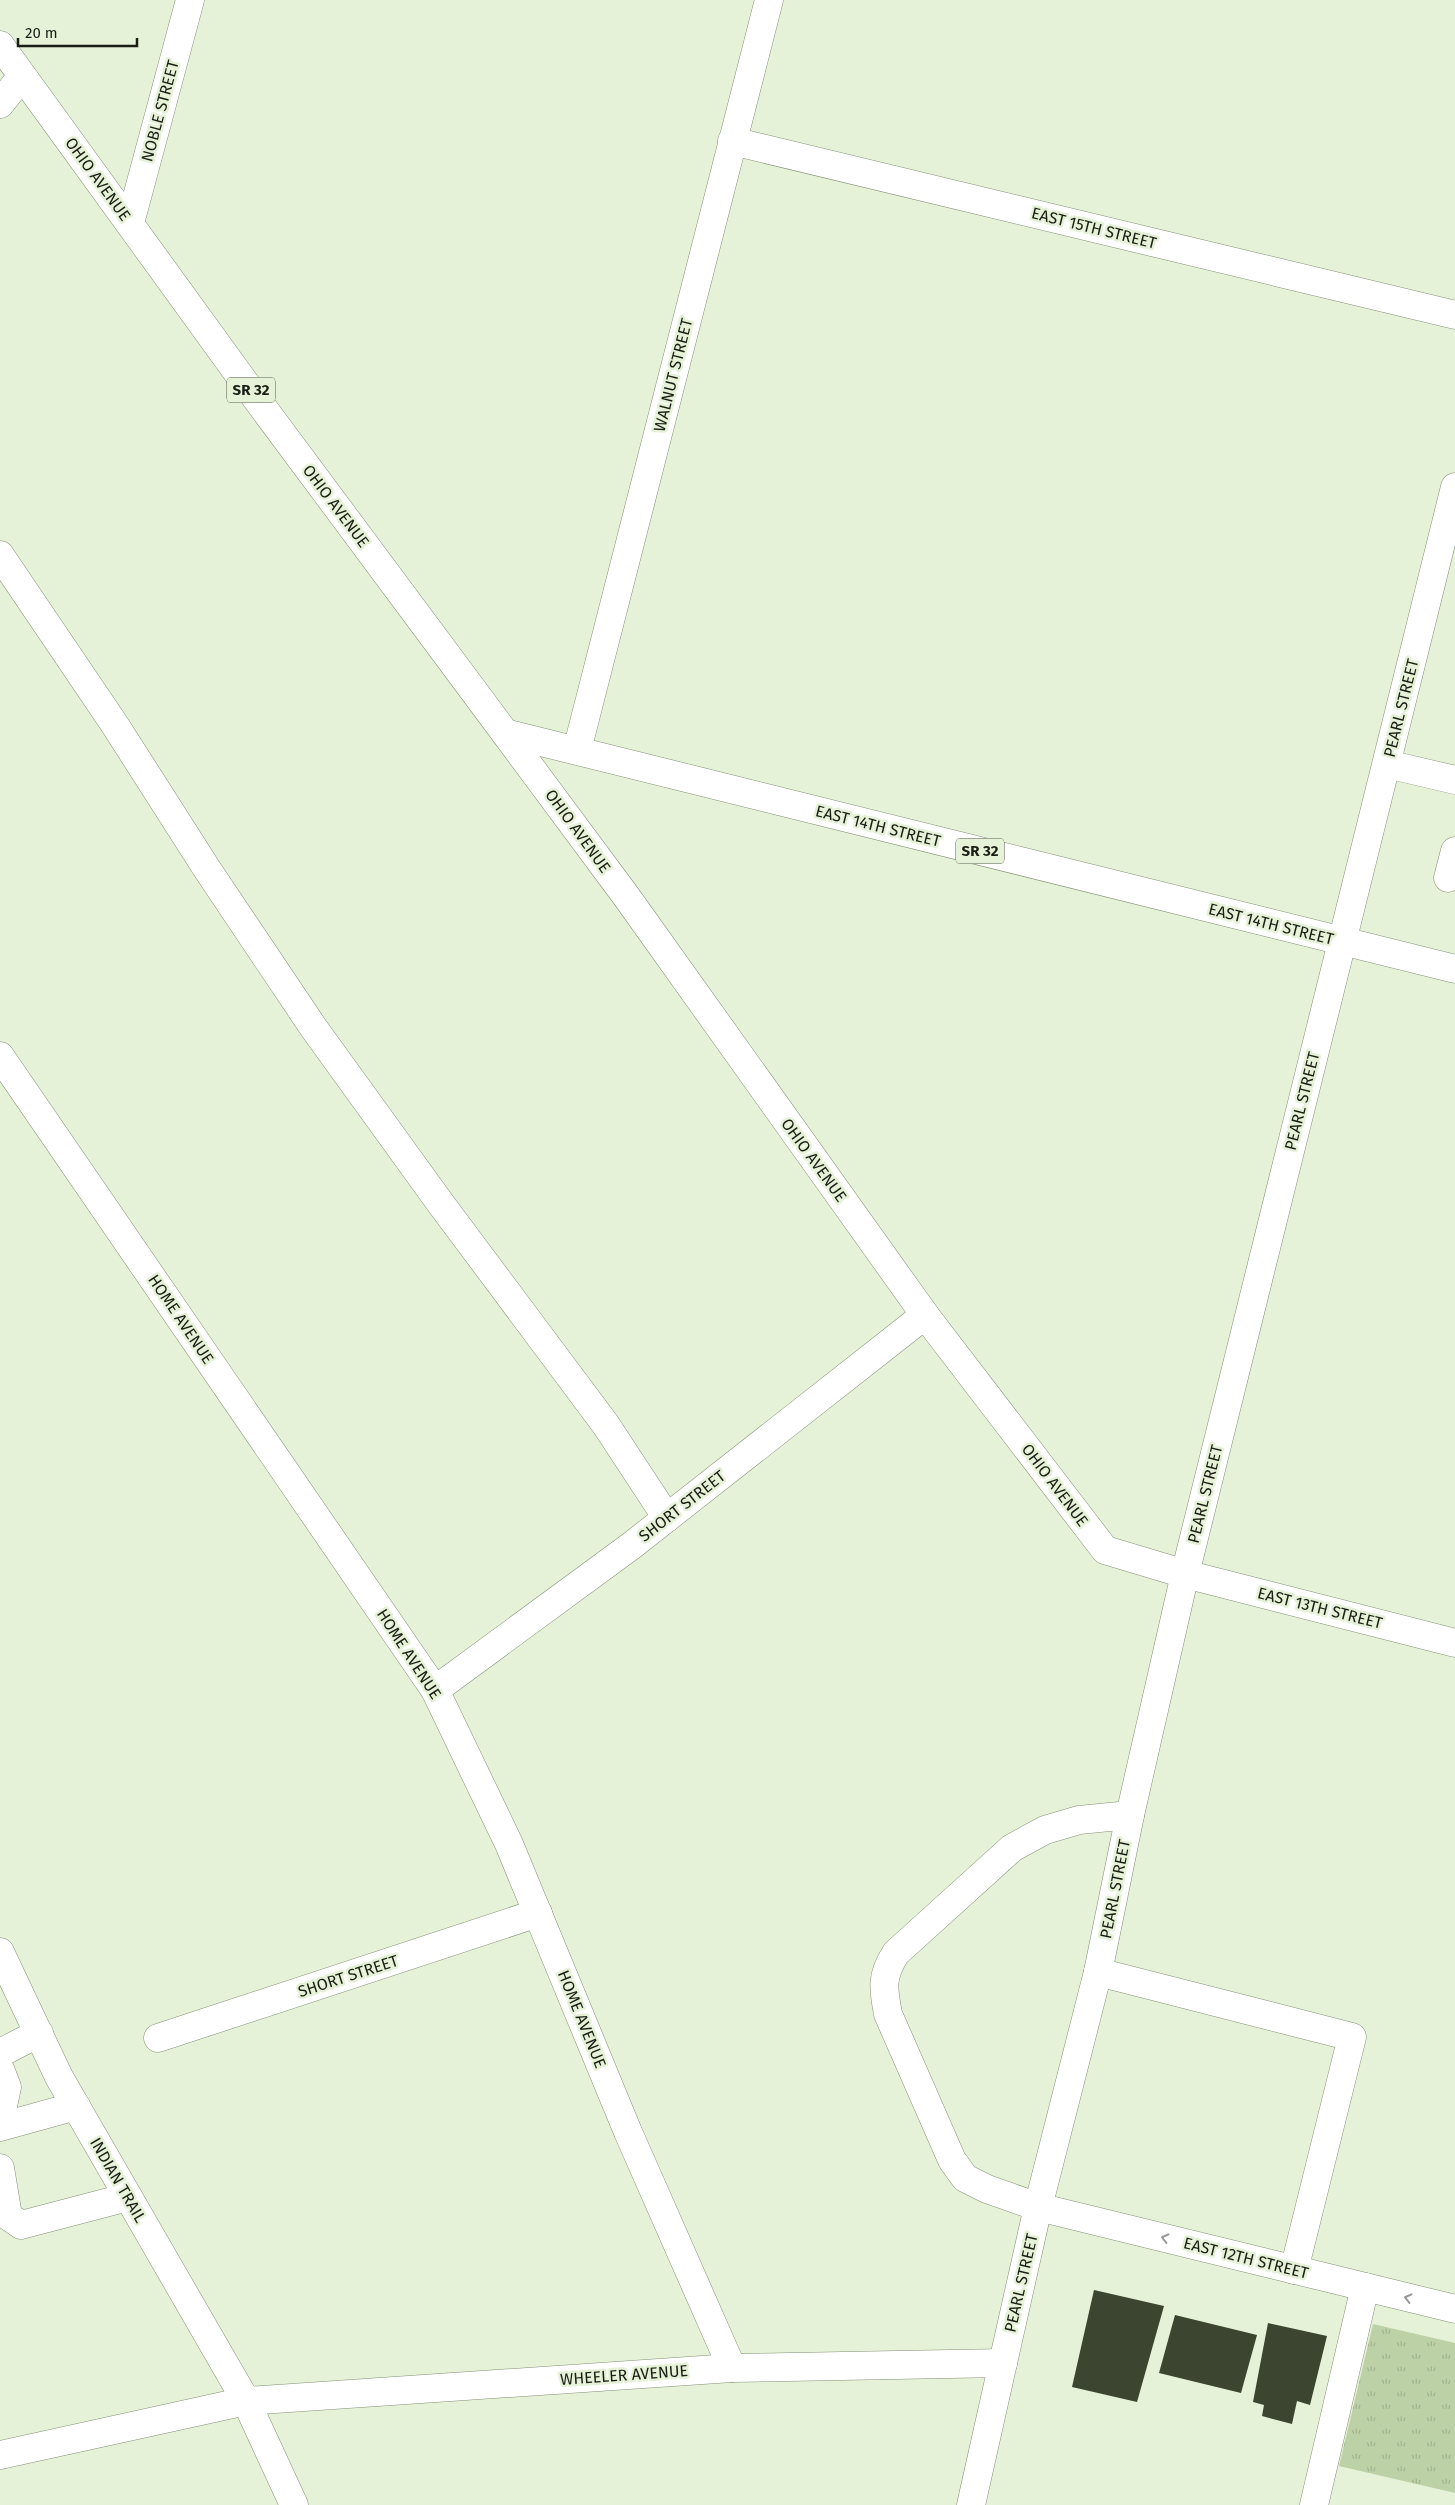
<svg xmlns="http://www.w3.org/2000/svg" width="1455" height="2505" font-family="'Fira Sans',sans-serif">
<defs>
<pattern id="park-tufts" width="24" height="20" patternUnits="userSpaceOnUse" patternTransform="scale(1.25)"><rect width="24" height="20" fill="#bdd1a6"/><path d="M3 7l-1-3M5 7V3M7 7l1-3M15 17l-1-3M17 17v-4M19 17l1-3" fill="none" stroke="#a2b38e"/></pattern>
</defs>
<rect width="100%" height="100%" fill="#e6f2d7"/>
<path fill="url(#park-tufts)" d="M 1373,2324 L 1455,2343 L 1455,2493 L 1339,2466 Z"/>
<g fill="#3b452f">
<path d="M 1094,2290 L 1164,2306 L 1137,2402 L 1072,2387 Z"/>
<path d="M 1175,2315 L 1257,2335 L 1241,2393 L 1159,2373 Z"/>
<path d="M 1268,2323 L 1327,2336 L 1310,2405 L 1297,2401 L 1292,2424 L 1262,2416 L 1264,2405 L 1253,2402 Z"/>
</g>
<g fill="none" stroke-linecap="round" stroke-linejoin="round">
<g stroke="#849077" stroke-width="29">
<g id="minor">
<path d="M 0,104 L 22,76"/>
<path d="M 732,141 L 1455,315"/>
<path d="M 130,223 L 190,0"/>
<path d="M 0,555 L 115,725 L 207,869 L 313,1027 L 441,1204 L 606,1425 L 667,1518"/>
<path d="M 505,733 L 626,896 L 925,1315 L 1105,1550 L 1185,1574 L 1455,1643"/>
<path d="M 577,750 L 769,0"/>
<path d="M 1387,764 L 1455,780"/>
<path d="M 1448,878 L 1455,851"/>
<path d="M 0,1056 L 435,1690 L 509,1844 L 628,2132 L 732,2368"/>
<path d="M 435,1690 L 631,1546 L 925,1315"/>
<path d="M 1130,1815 L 1079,1820 L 1045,1830 L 1012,1848 L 896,1953 C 881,1976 883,1988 888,2014 L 952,2160 L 965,2178 L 987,2189 L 1038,2207 L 1455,2309"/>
<path d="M 0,1952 L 59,2077 L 246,2401 L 294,2505"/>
<path d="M 1098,1972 L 1352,2037 L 1294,2270"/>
<path d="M 158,2038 L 538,1913"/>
<path d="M 0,2053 L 39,2033"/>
<path d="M 0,2069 L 7,2087 L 0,2120"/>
<path d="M 0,2127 L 76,2106"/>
<path d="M 0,2168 L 8,2216 L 21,2225 L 128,2197"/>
<path d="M 0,2455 L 246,2401 L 732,2368 L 1003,2363"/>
<path d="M 971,2505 L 1038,2207 L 1098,1972 L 1130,1815 L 1185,1574 L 1455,487"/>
<path d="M 1314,2505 L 1365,2287"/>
</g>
</g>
<g stroke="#849077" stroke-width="29">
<path id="major" d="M 0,45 L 261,405 L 505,733 L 1455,969"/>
</g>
<use href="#minor" stroke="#fff" stroke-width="28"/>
<use href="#major" stroke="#fff" stroke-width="28"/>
</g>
<defs><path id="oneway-chevron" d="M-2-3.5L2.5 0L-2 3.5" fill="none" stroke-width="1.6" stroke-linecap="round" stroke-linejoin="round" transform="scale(1.25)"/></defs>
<g stroke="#989995">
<use href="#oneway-chevron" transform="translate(1165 2238) rotate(-166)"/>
<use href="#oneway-chevron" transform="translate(1408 2298) rotate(-166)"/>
</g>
<g text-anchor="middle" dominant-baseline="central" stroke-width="5" stroke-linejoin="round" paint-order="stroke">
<g fill="#e6f2d7" stroke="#565d4e" stroke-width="1">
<rect x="227" y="377.5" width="48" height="25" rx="4"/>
<rect x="956" y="838.5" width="48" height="25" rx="4"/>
</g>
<g font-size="15" font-weight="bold" fill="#191d14">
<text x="251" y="390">SR 32</text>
<text x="980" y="851">SR 32</text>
</g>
<g font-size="16" fill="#191d14" stroke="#e6f2d7">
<text transform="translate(160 111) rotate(-75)">NOBLE STREET</text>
<text transform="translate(98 179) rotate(54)">OHIO AVENUE</text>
<text transform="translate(1094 228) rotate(14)">EAST 15TH STREET</text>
<text transform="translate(673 375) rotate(-76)">WALNUT STREET</text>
<text transform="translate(336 506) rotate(53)">OHIO AVENUE</text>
<text transform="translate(1401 708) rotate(-76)">PEARL STREET</text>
<text transform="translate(878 826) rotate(14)">EAST 14TH STREET</text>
<text transform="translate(578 831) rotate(54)">OHIO AVENUE</text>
<text transform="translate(1271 924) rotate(14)">EAST 14TH STREET</text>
<text transform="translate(1302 1101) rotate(-76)">PEARL STREET</text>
<text transform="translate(814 1160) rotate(54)">OHIO AVENUE</text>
<text transform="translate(181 1319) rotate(56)">HOME AVENUE</text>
<text transform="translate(1055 1485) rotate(53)">OHIO AVENUE</text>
<text transform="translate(1205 1494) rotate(-76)">PEARL STREET</text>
<text transform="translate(682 1506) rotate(-38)">SHORT STREET</text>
<text transform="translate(1320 1608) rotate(14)">EAST 13TH STREET</text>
<text transform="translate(409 1654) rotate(57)">HOME AVENUE</text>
<text transform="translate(1115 1889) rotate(-79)">PEARL STREET</text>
<text transform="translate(348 1976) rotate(-18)">SHORT STREET</text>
<text transform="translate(582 2019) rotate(68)">HOME AVENUE</text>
<text transform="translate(118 2180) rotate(60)">INDIAN TRAIL</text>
<text transform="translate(1246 2258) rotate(14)">EAST 12TH STREET</text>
<text transform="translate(1021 2283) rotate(-77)">PEARL STREET</text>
<text transform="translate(624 2375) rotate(-4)">WHEELER AVENUE</text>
</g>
</g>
<path d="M18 38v8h119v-8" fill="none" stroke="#191d14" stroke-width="2.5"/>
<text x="25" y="38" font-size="15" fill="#191d14" stroke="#e6f2d7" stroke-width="4" paint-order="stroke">20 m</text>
</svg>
